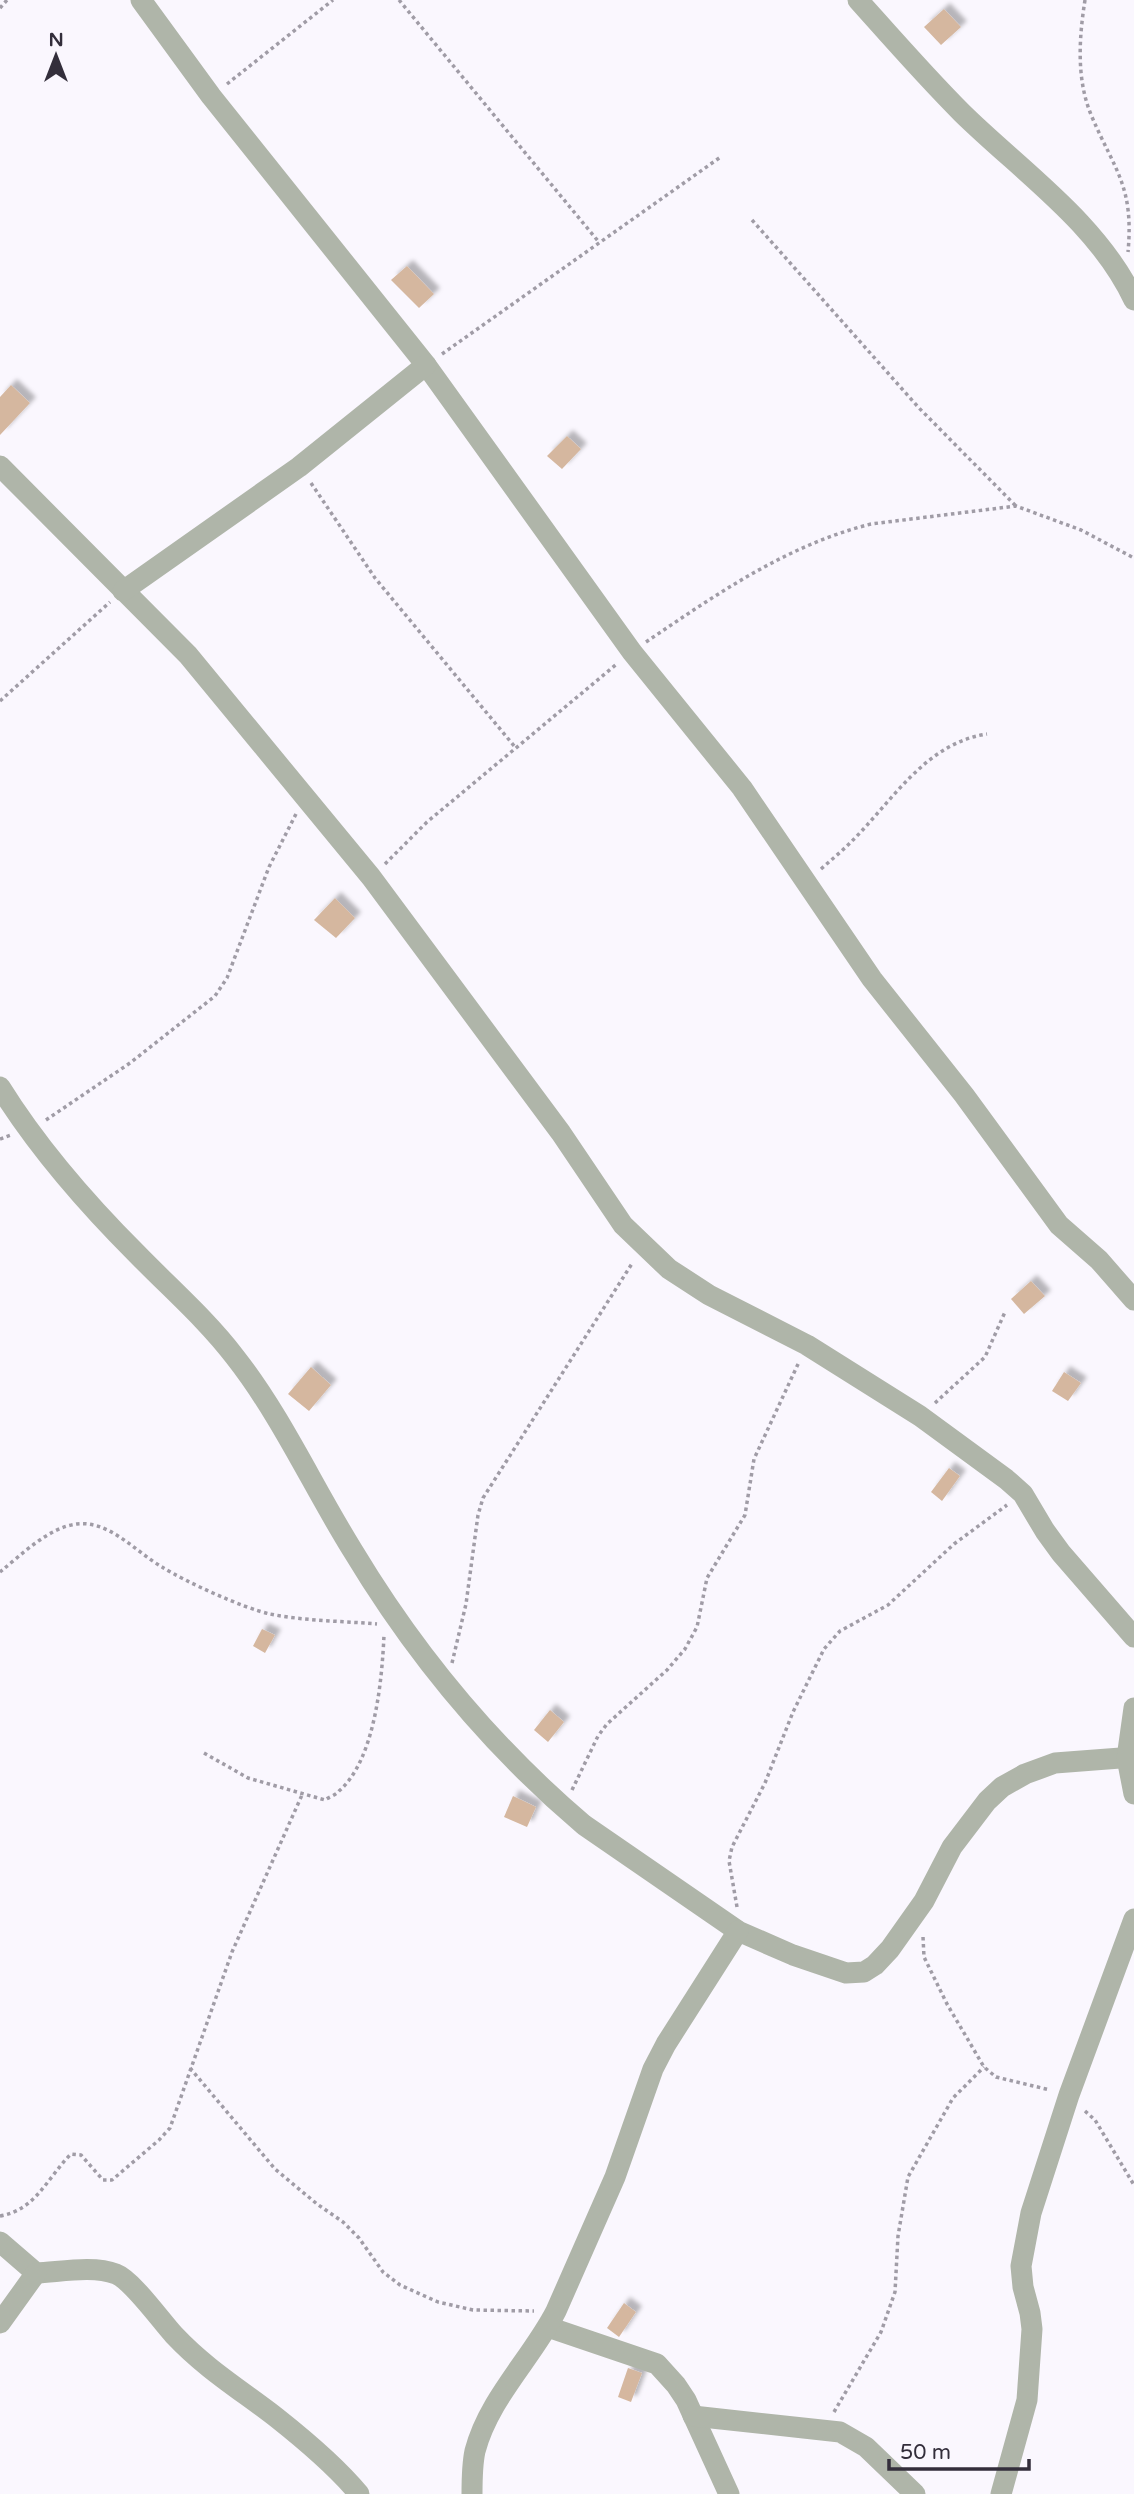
<svg xmlns="http://www.w3.org/2000/svg" width="1134" height="2494" font-family="'Varela Round',sans-serif">
<defs>
<filter id="shadow"><feDropShadow dx="6" dy="-6" stdDeviation="2" flood-color="#0004"/></filter>
</defs>
<rect width="100%" height="100%" fill="#faf7fe"/>
<g fill="#d5b79f" filter="url(#shadow)">
<path d="M 944,9 L 961,27 L 941,45 L 924,27 Z"/>
<path d="M 407,266 L 434,294 L 419,308 L 391,280 Z"/>
<path d="M 11,385 L 30,403 L 0,435 L 0,397 Z"/>
<path d="M 567,436 L 581,449 L 562,469 L 547,456 Z"/>
<path d="M 335,898 L 355,918 L 336,938 L 314,920 Z"/>
<path d="M 1031,1281 L 1045,1296 L 1024,1314 L 1011,1299 Z"/>
<path d="M 311,1367 L 331,1385 L 309,1411 L 288,1394 Z"/>
<path d="M 1064,1372 L 1081,1383 L 1068,1401 L 1052,1391 Z"/>
<path d="M 949,1468 L 960,1476 L 942,1501 L 931,1492 Z"/>
<path d="M 262,1629 L 275,1635 L 265,1653 L 253,1646 Z"/>
<path d="M 550,1710 L 564,1722 L 548,1742 L 534,1730 Z"/>
<path d="M 513,1796 L 536,1807 L 527,1827 L 504,1817 Z"/>
<path d="M 624,2303 L 636,2312 L 619,2337 L 607,2328 Z"/>
<path d="M 628,2368 L 642,2373 L 631,2402 L 618,2397 Z"/>
</g>
<g fill="none" stroke-linecap="round" stroke-linejoin="round">
<g stroke="#a09ca6" stroke-width="3.5" stroke-dasharray="3.5 3.5" stroke-linecap="butt">
<path d="M 399,0 L 598,241"/>
<path d="M 1085,0 C 1079,38 1076,80 1092,117 C 1115,171 1134,186 1128,252"/>
<path d="M 0,8 L 7,0"/>
<path d="M 227,84 L 333,0"/>
<path d="M 752,220 L 919,408 L 1016,506"/>
<path d="M 442,354 L 722,156"/>
<path d="M 311,483 L 375,578 L 515,747"/>
<path d="M 646,642 C 717,594 787,545 871,524 L 1016,506 L 1081,530 L 1134,558"/>
<path d="M 0,701 L 110,602"/>
<path d="M 385,864 L 427,822 L 618,663"/>
<path d="M 821,869 C 831,860 841,852 850,843 C 892,802 925,743 987,734"/>
<path d="M 46,1120 L 130,1063 L 215,996 L 227,978 L 269,867 L 296,814"/>
<path d="M 0,1139 L 11,1135"/>
<path d="M 935,1403 L 985,1357 L 1005,1312"/>
<path d="M 0,1572 C 21,1555 49,1527 77,1524 C 109,1520 136,1552 162,1567 C 186,1582 243,1608 270,1614 C 305,1621 342,1621 377,1624"/>
<path d="M 452,1663 L 466,1604 L 478,1515 L 483,1498 L 633,1262"/>
<path d="M 204,1753 L 248,1778 L 325,1800 C 329,1797 336,1795 339,1791 C 375,1760 382,1680 384,1635"/>
<path d="M 572,1790 L 598,1736 L 607,1724 L 667,1670 L 685,1649 L 697,1627 L 707,1578 L 745,1515 L 754,1459 L 799,1362"/>
<path d="M 737,1907 L 729,1861 L 732,1847 L 765,1783 L 793,1712 L 824,1649 L 840,1631 L 888,1605 L 954,1544 L 1007,1505"/>
<path d="M 923,1937 L 924,1957 L 947,2004 L 984,2067 L 996,2077 L 1050,2090"/>
<path d="M 190,2068 L 275,2169 L 317,2204 L 343,2222 L 359,2238 L 383,2272 L 400,2285 L 438,2302 L 473,2310 L 534,2311"/>
<path d="M 1085,2111 L 1095,2120 L 1134,2185"/>
<path d="M 0,2216 C 36,2210 47,2178 71,2154 L 81,2155 L 103,2180 L 112,2180 L 159,2140 L 170,2128 L 232,1952 L 302,1795"/>
<path d="M 834,2412 L 881,2332 L 895,2292 L 898,2236 L 908,2177 L 953,2098 L 984,2067"/>
</g>
<g stroke="#afb5a9" stroke-width="21">
<path d="M 141,0 L 211,96 L 426,365 L 632,652 L 742,788 L 872,979 L 964,1095 L 1059,1225 L 1099,1260 L 1134,1300"/>
<path d="M 858,0 C 892,38 926,77 962,113 C 1021,171 1098,223 1134,300"/>
<path d="M 0,466 L 188,655 L 371,877 L 561,1133 L 623,1225 L 669,1269 L 709,1295 L 807,1345 L 920,1416 L 1006,1479 L 1023,1494 L 1045,1531 L 1061,1553 L 1134,1637"/>
<path d="M 123,591 L 299,467 L 426,365"/>
<path d="M 0,1087 C 38,1148 86,1203 137,1254 C 170,1288 206,1319 235,1357 C 282,1417 313,1487 353,1551 C 415,1654 492,1747 584,1825 L 738,1931 L 793,1955 L 846,1973 L 864,1972 L 875,1965 L 890,1949 L 924,1901 L 952,1847 L 987,1801 L 1002,1787 L 1025,1774 L 1055,1763 L 1134,1757"/>
<path d="M 1134,1708 L 1127,1758 L 1134,1794"/>
<path d="M 0,2242 L 36,2273 C 60,2272 93,2265 116,2274 C 132,2280 161,2321 174,2335 C 207,2370 241,2390 277,2418 C 306,2441 336,2466 359,2494"/>
<path d="M 0,2323 L 36,2273"/>
<path d="M 548,2327 L 657,2364 L 676,2385 L 686,2400 L 729,2494"/>
<path d="M 693,2416 L 840,2432 L 866,2447 L 915,2494"/>
<path d="M 472,2494 C 472,2480 472,2465 475,2451 C 489,2398 532,2358 556,2311 L 615,2177 L 653,2069 L 666,2044 L 738,1931"/>
<path d="M 1001,2494 L 1027,2400 L 1032,2329 L 1030,2313 L 1023,2287 L 1021,2266 L 1031,2213 L 1069,2095 L 1134,1919"/>
</g>
</g>
<g transform="translate(56 56)" stroke="#faf7fe" stroke-width="5" paint-order="stroke">
<path d="M0-5L12 26L0 18L-12 26Z" fill="#332e3b"/>
<text y="-10" font-size="19" font-weight="bold" text-anchor="middle" fill="#332e3b">N</text>
</g>
<path d="M889 2459v10h140v-10" fill="none" stroke="#332e3b" stroke-width="3.5"/>
<text x="900" y="2459" font-size="21" fill="#332e3b" stroke="#faf7fe" stroke-width="5" paint-order="stroke">50 m</text>
</svg>
